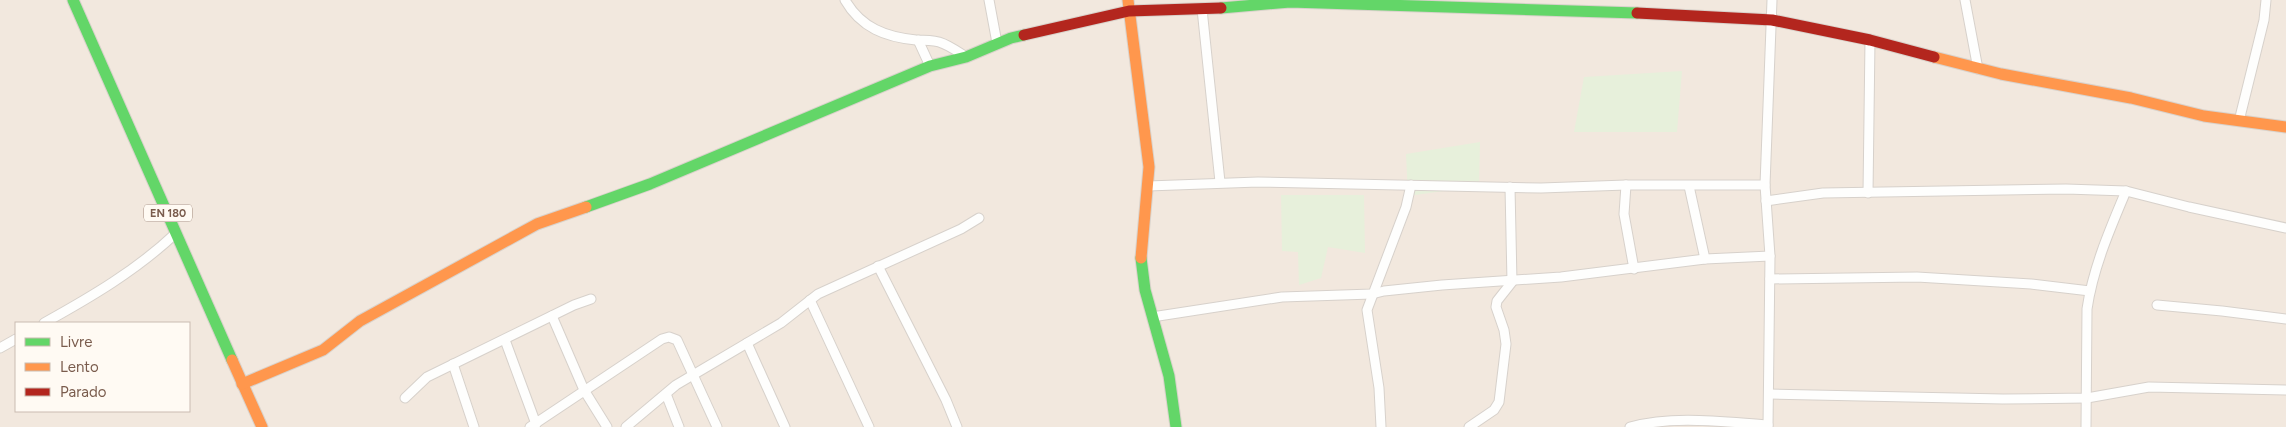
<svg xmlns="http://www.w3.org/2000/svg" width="2286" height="427" font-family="Figtree,sans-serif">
<rect width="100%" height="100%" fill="#f9f5f0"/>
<path fill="#f2e8de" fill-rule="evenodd" d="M 0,0 L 2286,0 L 2286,427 L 0,427 ZM 16,323 L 189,323 L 189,411 L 16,411 Z"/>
<g fill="#e7f0db">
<path d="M 1682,71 L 1677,132 L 1574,132 L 1584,77 Z"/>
<path d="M 1480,142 L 1479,186 L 1408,196 L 1406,154 Z"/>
<path d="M 1281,195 L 1364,195 L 1365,253 L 1328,247 L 1321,278 L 1299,285 L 1298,252 L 1282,251 Z"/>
</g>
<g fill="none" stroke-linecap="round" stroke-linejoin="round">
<g stroke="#d7d1cb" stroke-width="11">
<g id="street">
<path d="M 845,0 C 861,28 886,37 916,40 C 924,40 931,40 939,42 C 949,45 957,51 966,57"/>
<path d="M 989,0 L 997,43"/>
<path d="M 1965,0 L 1978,69"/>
<path d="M 1202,9 L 1220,182"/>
<path d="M 918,40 L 930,66"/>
<path d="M 2239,121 L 2264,20 L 2266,0"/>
<path d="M 1626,185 L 1624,214 L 1634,269"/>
<path d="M 1148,186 L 1258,182 L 1541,188 L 1626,185 L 1765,185"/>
<path d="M 1689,186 L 1705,259"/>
<path d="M 1868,193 L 1870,40"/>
<path d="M 1766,201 L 1823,193 L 2066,189 L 2126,191 L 2189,207 L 2286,228"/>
<path d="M 878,266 L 946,400 L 957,427"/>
<path d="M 1770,279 L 1917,277 L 2031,284 L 2090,291"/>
<path d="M 810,300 L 869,427"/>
<path d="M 2157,305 L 2222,311 L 2286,319"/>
<path d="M 552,316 L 584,390 L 607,427"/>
<path d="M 1152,317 L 1282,297 L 1372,294 L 1384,291 L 1442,285 L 1561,277 L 1705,259 L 1770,256"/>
<path d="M 44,323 C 91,297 137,270 176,233"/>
<path d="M 505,340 L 536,424"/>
<path d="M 747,343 L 785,427"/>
<path d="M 0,348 L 16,339"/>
<path d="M 453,364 L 474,427"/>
<path d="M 666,394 L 679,427"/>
<path d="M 1769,394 L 2003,399 L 2087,398 L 2149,387 L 2286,390"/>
<path d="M 405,398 L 427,377 L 574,305 L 591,299"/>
<path d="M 530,427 L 662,339 L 669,337 L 677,340 L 717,427"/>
<path d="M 626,427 L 676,385 L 781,323 L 818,294 L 961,229 L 979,218"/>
<path d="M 1381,427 L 1379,388 L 1367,310 L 1406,207 L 1411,185"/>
<path d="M 1469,427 L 1494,410 L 1499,402 L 1506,344 L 1504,330 L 1496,307 L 1497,301 L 1512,282 L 1510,187"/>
<path d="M 1630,427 C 1675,415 1723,422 1768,425"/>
<path d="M 1768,427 L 1770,256 L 1765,185 L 1772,0"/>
<path d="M 2086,427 L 2087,309 C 2093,268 2110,229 2126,191"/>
</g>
</g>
<g stroke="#d9d2cb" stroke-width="13">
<g id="fast">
<path d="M 73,0 L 232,360"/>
<path d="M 1221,8 L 1290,2 L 1637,13"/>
<path d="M 586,207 L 650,184 L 930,66 L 966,57 L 1011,38 L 1024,35"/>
<path d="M 1141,258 L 1145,290 L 1169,376 L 1176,427"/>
</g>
</g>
<g stroke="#d9d2cb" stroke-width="13">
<g id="slow">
<path d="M 1128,0 L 1149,167 L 1141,258"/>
<path d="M 1934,57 L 2001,74 L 2131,98 L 2204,116 L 2286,127"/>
<path d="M 232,360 L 262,427"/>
<path d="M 242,384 L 323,350 L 360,321 L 537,224 L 586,207"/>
</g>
</g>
<g stroke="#d9d2cb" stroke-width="13">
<g id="jam">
<path d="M 1637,13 L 1772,20 L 1870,40 L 1934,57"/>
<path d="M 1024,35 L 1129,11 L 1221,8"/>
</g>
</g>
<use href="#street" stroke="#fefefd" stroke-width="9"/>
<use href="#fast" stroke="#63d668" stroke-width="11"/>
<use href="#slow" stroke="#ff974d" stroke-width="11"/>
<use href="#jam" stroke="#b3261e" stroke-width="11"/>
</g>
<g text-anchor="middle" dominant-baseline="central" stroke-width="4.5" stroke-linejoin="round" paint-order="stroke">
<rect fill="#fffaf3" stroke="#a28b7f" stroke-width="1" x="144" y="204.5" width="48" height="17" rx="4"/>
<g font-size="11" font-weight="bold" fill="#7a5c4d">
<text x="168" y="213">EN 180</text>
</g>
</g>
<rect x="15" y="322" width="175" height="90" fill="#fffaf3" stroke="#cabbb1"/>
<rect x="25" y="338" width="25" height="8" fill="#63d668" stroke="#cabbb1"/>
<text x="60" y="347" font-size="15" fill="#7a5c4d">Livre</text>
<rect x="25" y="363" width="25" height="8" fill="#ff974d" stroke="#cabbb1"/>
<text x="60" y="372" font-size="15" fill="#7a5c4d">Lento</text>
<rect x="25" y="388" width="25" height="8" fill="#b3261e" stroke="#cabbb1"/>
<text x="60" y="397" font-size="15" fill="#7a5c4d">Parado</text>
</svg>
